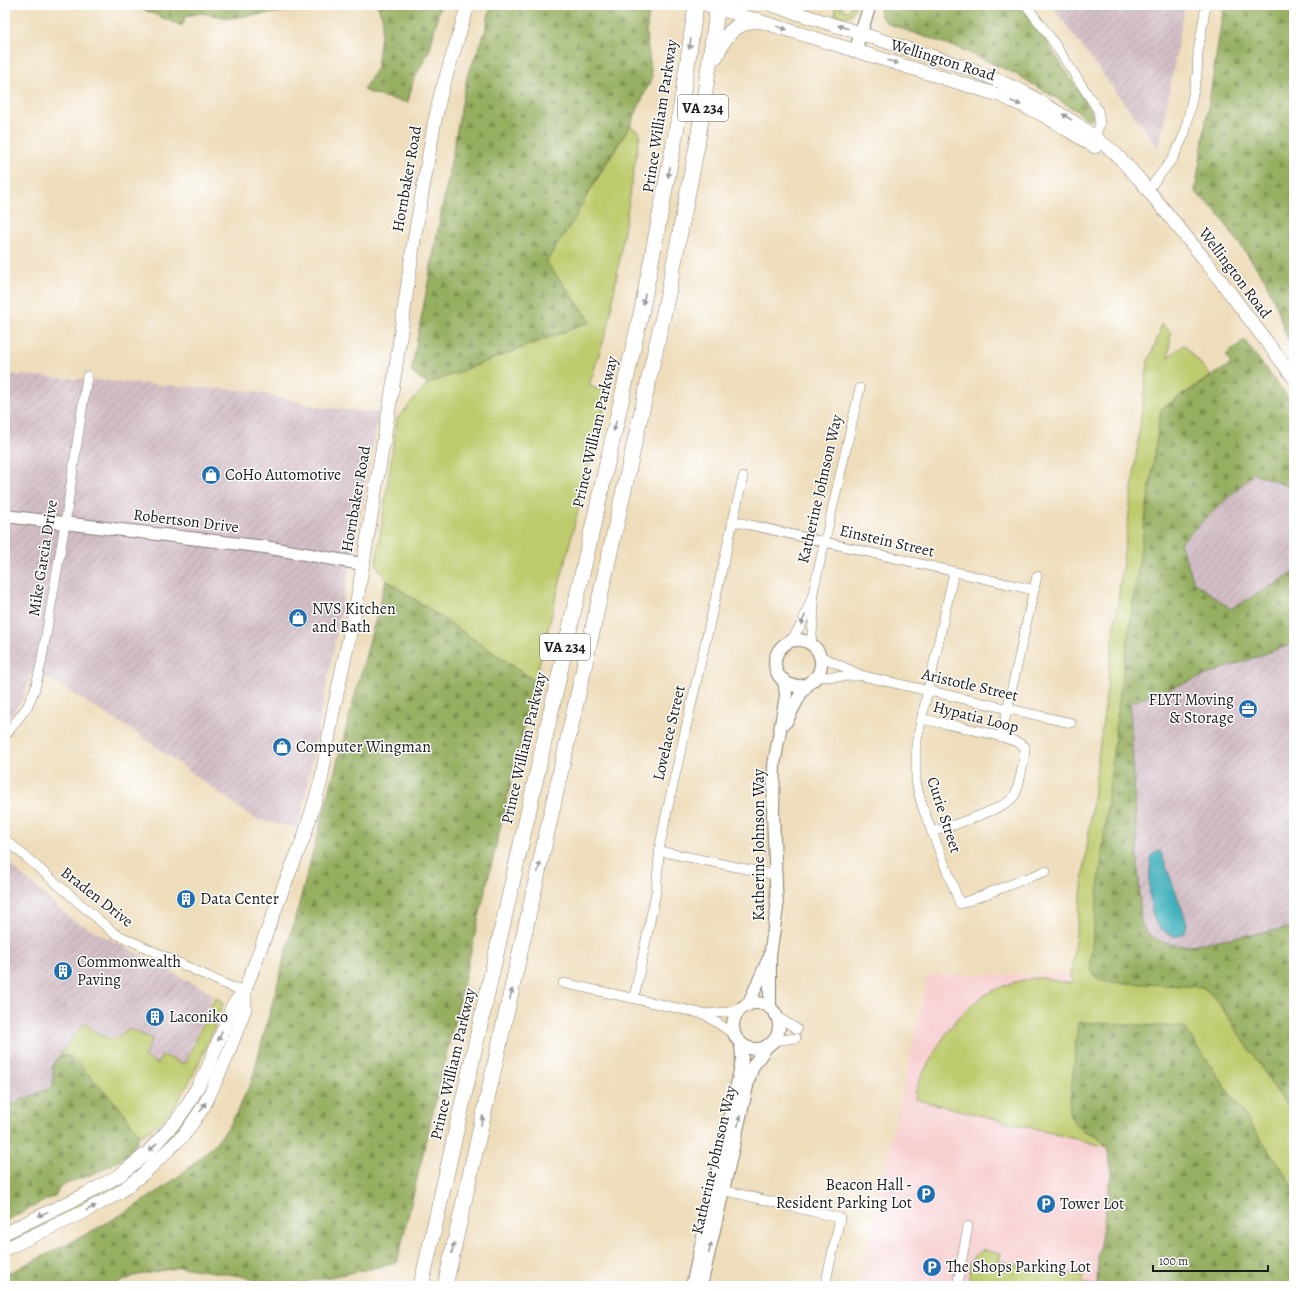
<svg xmlns="http://www.w3.org/2000/svg" width="1299" height="1291" font-family="Alegreya,serif">
<defs>
<pattern id="industrial-furrows" width="10" height="10" patternUnits="userSpaceOnUse"><rect width="10" height="10" fill="#d2bdc5"/><path d="M-1 1l2-2M0 10L10 0M9 11l2-2" fill="none" stroke="#b4a2a9"/></pattern>
<pattern id="forest-firs" width="22" height="20" patternUnits="userSpaceOnUse"><rect width="22" height="20" fill="#96af60"/><path d="M5 1l3.5 6h-7zM16 11l3.5 6h-7z" fill="#7a8e4e"/></pattern>
</defs>
<rect width="100%" height="100%" fill="#fff"/>
<filter id="ink" filterUnits="userSpaceOnUse"><feTurbulence type="fractalNoise" baseFrequency=".025" numOctaves="2"/><feDisplacementMap in="SourceGraphic" scale="8" xChannelSelector="R" yChannelSelector="G"/><feConvolveMatrix kernelMatrix="1 2 1 2 8 2 1 2 1" color-interpolation-filters="sRGB"/></filter>
<filter id="wash" filterUnits="userSpaceOnUse"><feTurbulence type="fractalNoise" baseFrequency=".012" numOctaves="4" result="noise"/><feDisplacementMap in="SourceGraphic" scale="16" xChannelSelector="R" yChannelSelector="G"/><feGaussianBlur stdDeviation="0.9" result="paint"/><feColorMatrix in="noise" values="0 0 0 0 0 0 0 0 0 0 0 0 0 0 0 0 0 1.4 0 .05"/><feComposite in="paint" operator="in"/></filter>
<g filter="url(#wash)">
<rect width="100%" height="100%" fill="#edb"/>
<path fill="#f7cfd0" d="M 1071,974 L 1078,1022 L 1071,1138 L 1107,1147 L 1112,1173 L 1098,1256 L 1097,1286 L 859,1286 L 928,975 Z"/>
<g fill="url(#industrial-furrows)">
<path d="M 1051,5 L 1185,5 L 1159,149 Z"/>
<path d="M 5,374 L 252,391 L 319,407 L 379,413 L 299,828 L 255,819 L 137,733 L 49,679 L 31,675 L 23,698 L 5,724 Z"/>
<path d="M 1254,473 L 1294,489 L 1294,573 L 1231,609 L 1194,582 L 1180,542 Z"/>
<path d="M 1294,643 L 1294,927 L 1185,946 L 1165,943 L 1147,933 L 1141,923 L 1130,703 Z"/>
<path d="M 5,860 L 70,918 L 213,994 L 176,1084 L 74,1036 L 53,1065 L 53,1087 L 5,1107 Z"/>
</g>
<g fill="#becb6d" stroke="#6d7444">
<path d="M 825,5 L 835,7 L 836,5 L 846,5 L 840,8 L 847,11 L 852,7 L 849,5 L 856,5 L 851,15 L 844,17 L 835,15 L 836,9 Z"/>
<path d="M 630,126 L 640,133 L 609,323 L 589,386 L 608,392 L 535,681 L 386,580 L 376,564 L 397,419 L 427,384 L 589,322 L 588,317 L 546,262 C 575,217 601,171 630,126 Z"/>
<path d="M 1161,324 L 1171,332 L 1168,357 L 1184,345 L 1211,376 L 1161,409 L 1090,964 L 1202,987 L 1208,991 L 1219,1003 L 1294,1117 L 1294,1187 L 1183,1027 L 1073,1078 L 1069,1113 L 1081,1130 L 1098,1136 L 1107,1147 L 915,1099 C 915,1084 924,1072 931,1059 C 955,1014 982,985 1036,978 C 1048,976 1060,984 1072,983 L 1071,974 L 1148,362 L 1159,335 Z"/>
<path d="M 215,997 L 224,1002 C 207,1043 183,1118 139,1135 L 122,1110 L 72,1057 L 60,1055 L 84,1023 C 101,1035 111,1048 128,1028 L 152,1039 L 144,1057 L 158,1064 L 162,1055 L 185,1064 Z"/>
<path d="M 187,1115 L 170,1144 L 111,1192 L 5,1243 L 5,1238 L 98,1193 Z"/>
<path d="M 983,1250 L 1001,1254 L 999,1261 L 1046,1271 L 1048,1268 L 1084,1277 L 1083,1283 L 1095,1286 L 977,1286 L 974,1280 L 971,1280 C 966,1267 971,1254 983,1250 Z"/>
</g>
<g fill="url(#forest-firs)" stroke="#59663e">
<path d="M 133,5 L 338,5 L 230,18 L 201,13 L 186,16 L 182,26 Z"/>
<path d="M 377,5 L 440,5 L 430,49 L 413,81 L 408,102 C 395,101 376,95 363,90 L 377,68 L 383,19 Z"/>
<path d="M 491,5 L 650,5 L 646,34 L 652,77 L 630,126 L 604,165 L 573,221 L 546,262 L 588,317 L 590,322 L 427,384 L 411,372 L 467,77 L 485,32 Z"/>
<path d="M 880,5 L 1019,5 L 1032,19 L 1089,107 L 1093,115 L 1091,120 L 1086,118 L 1077,111 L 1018,75 L 963,50 L 889,24 C 883,20 877,14 880,5 Z"/>
<path d="M 1224,5 L 1294,5 L 1294,348 L 1286,336 L 1277,307 L 1264,278 L 1216,211 L 1195,192 Z"/>
<path d="M 1244,340 L 1294,406 L 1294,489 L 1254,473 L 1180,543 L 1194,582 L 1231,609 L 1294,573 L 1294,643 L 1130,703 L 1141,923 L 1147,933 L 1156,939 L 1165,943 L 1185,946 L 1294,927 L 1294,1117 L 1219,1003 L 1208,991 L 1202,987 L 1106,982 C 1095,979 1093,974 1090,964 L 1118,707 L 1161,409 L 1231,364 L 1226,355 Z"/>
<path d="M 386,580 L 535,681 L 397,1263 L 306,1282 L 301,1286 L 275,1286 L 241,1276 L 180,1267 L 134,1276 L 113,1286 L 5,1286 L 5,1275 C 76,1240 173,1195 223,1134 C 235,1120 242,1099 251,1083 Z"/>
<path d="M 1078,1022 L 1184,1027 L 1294,1187 L 1294,1286 L 1097,1286 L 1098,1256 L 1112,1173 L 1107,1147 L 1098,1136 L 1081,1130 L 1073,1122 L 1069,1113 Z"/>
<path d="M 60,1055 L 72,1057 L 122,1110 L 139,1135 C 133,1163 84,1177 60,1186 L 56,1195 L 7,1220 L 5,1219 L 5,1107 L 53,1087 L 53,1065 Z"/>
</g>
<path fill="#42b1bd" stroke="#2f666c" d="M 1158,851 L 1161,852 L 1163,858 L 1187,923 L 1185,932 L 1177,937 C 1169,934 1160,930 1156,923 C 1148,909 1148,871 1152,855 Z"/>
</g>
<g filter="url(#ink)">
<g fill="none" stroke-linecap="round" stroke-linejoin="round">
<g stroke="#857c6c" stroke-width="10">
<g id="minor">
<path d="M 1026,5 L 1050,37 L 1098,110 L 1100,124 L 1093,141"/>
<path d="M 1148,190 L 1173,158 L 1185,133 L 1197,75 L 1198,52 L 1206,5"/>
<path d="M 733,521 L 1034,590"/>
<path d="M 954,572 L 916,744 L 916,782 L 922,806 L 960,904 L 1046,871"/>
<path d="M 790,642 L 801,625 L 812,597 L 860,388"/>
<path d="M 811,645 L 814,611 L 813,598"/>
<path d="M 820,656 L 863,676 L 1071,723"/>
<path d="M 816,677 L 859,676"/>
<path d="M 922,719 C 943,724 1012,735 1025,747 C 1025,757 1019,788 1014,796 C 1007,808 948,827 932,832"/>
<path d="M 5,736 L 27,707 L 35,689 L 41,664 L 65,524 L 87,376"/>
<path d="M 1001,737 L 1037,576"/>
<path d="M 5,839 L 114,933 L 231,987 L 245,990"/>
<path d="M 659,851 L 776,875"/>
<path d="M 563,983 L 704,1014 L 739,1011"/>
<path d="M 634,998 L 656,892 L 660,845 L 667,811 L 743,477"/>
<path d="M 704,1014 L 734,1034"/>
<path d="M 776,1016 L 797,1029"/>
<path d="M 774,1041 L 796,1038"/>
<path d="M 723,1190 L 840,1218 L 825,1286"/>
<path d="M 957,1286 L 968,1226"/>
</g>
</g>
<g stroke="#857c6c" stroke-width="14">
<g id="tertiary">
<path d="M 855,51 L 870,5"/>
<path d="M 5,516 L 265,547 L 362,564"/>
<circle cx="798" cy="663" r="23"/>
<path d="M 786,722 L 801,693 L 810,682"/>
<circle cx="756" cy="1026" r="23"/>
<path d="M 748,1005 L 768,960"/>
<path d="M 770,1008 L 770,956 L 777,908 L 773,815 L 774,765 L 786,695 L 784,680"/>
<path d="M 692,1286 L 739,1075 L 742,1059 L 741,1043"/>
<path d="M 701,1286 L 749,1078 L 753,1066 L 768,1045"/>
</g>
</g>
<g stroke="#857c6c" stroke-width="14">
<g id="secondary">
<path d="M 707,5 L 1002,96 L 1045,116 L 1095,147"/>
<path d="M 772,5 L 971,69 L 1024,92 L 1077,124 L 1114,152 L 1139,179 L 1205,260 L 1294,378"/>
<path d="M 5,1233 L 88,1193 L 120,1175 L 148,1152 L 177,1120 L 188,1104 L 207,1070 L 233,1005 L 245,990 L 284,886 L 304,837 L 321,781 L 333,712 L 356,606 L 395,373 L 414,240 L 434,125 L 441,93 L 468,5"/>
<path d="M 5,1249 L 84,1212 L 120,1192 L 143,1174 L 184,1135 L 204,1106 L 226,1059 L 245,1009 L 245,990"/>
</g>
</g>
<g stroke="#857c6c" stroke-width="16">
<g id="trunk">
<path d="M 716,56 C 724,36 734,23 757,20"/>
<path d="M 421,1286 L 642,309 L 681,106 L 696,5"/>
<path d="M 445,1286 L 668,294 L 697,146 L 718,5"/>
</g>
</g>
<use href="#minor" stroke="#fff" stroke-width="9"/>
<use href="#tertiary" stroke="#fff" stroke-width="12"/>
<use href="#secondary" stroke="#fff" stroke-width="13"/>
<use href="#trunk" stroke="#fff" stroke-width="15"/>
</g>
<defs><path id="oneway-solid" d="M-6-.8H1V-3.2L6.5 0L1 3.2V.8H-6Z"/></defs>
<g fill="#999">
<use href="#oneway-solid" transform="translate(843 27) rotate(-162)"/>
<use href="#oneway-solid" transform="translate(782 28) rotate(17)"/>
<use href="#oneway-solid" transform="translate(690 44) rotate(99)"/>
<use href="#oneway-solid" transform="translate(893 62) rotate(17)"/>
<use href="#oneway-solid" transform="translate(1016 103) rotate(23)"/>
<use href="#oneway-solid" transform="translate(1067 117) rotate(-148)"/>
<use href="#oneway-solid" transform="translate(669 172) rotate(100)"/>
<use href="#oneway-solid" transform="translate(644 299) rotate(102)"/>
<use href="#oneway-solid" transform="translate(615 426) rotate(103)"/>
<use href="#oneway-solid" transform="translate(803 620) rotate(113)"/>
<use href="#oneway-solid" transform="translate(539 867) rotate(-77)"/>
<use href="#oneway-solid" transform="translate(511 994) rotate(-77)"/>
<use href="#oneway-solid" transform="translate(220 1036) rotate(112)"/>
<use href="#oneway-solid" transform="translate(203 1107) rotate(-60)"/>
<use href="#oneway-solid" transform="translate(482 1121) rotate(-77)"/>
<use href="#oneway-solid" transform="translate(739 1121) rotate(-77)"/>
<use href="#oneway-solid" transform="translate(153 1147) rotate(135)"/>
<use href="#oneway-solid" transform="translate(91 1208) rotate(-27)"/>
<use href="#oneway-solid" transform="translate(43 1214) rotate(154)"/>
<use href="#oneway-solid" transform="translate(453 1248) rotate(-77)"/>
<use href="#oneway-solid" transform="translate(710 1248) rotate(-77)"/>
</g>
</g>
<defs>
<g id="shop-disc" transform="scale(1)"><circle r="9.5" fill="#1f6fb2" stroke="#fff"/><path d="M-5-2.5h2.3a2.7 3.5 0 0 1 5.4 0H5L5.5 6h-11ZM-1.5-2.5h3a1.5 2.3 0 0 0-3 0Z" fill="#fff"/></g>
<g id="office-disc" transform="scale(1)"><circle r="9.5" fill="#1f6fb2" stroke="#fff"/><path d="M-6-3h4V-5.5h4V-3h4V5H-6ZM-1-4.5V-3h2v-1.5ZM-6 0V1H6V0Z" fill="#fff"/></g>
<g id="building-disc" transform="scale(1)"><circle r="9.5" fill="#1f6fb2" stroke="#fff"/><path d="M-4-6H4V6H1V3H-1V6H-4ZM-2.5-4.3h1.7v1.8h-1.7ZM.8-4.3h1.7v1.8H.8ZM-2.5-1h1.7V.8h-1.7ZM.8-1h1.7V.8H.8Z" fill="#fff"/></g>
<g id="parking-disc" transform="scale(1)"><circle r="9.5" fill="#1f6fb2" stroke="#fff"/><path d="M-3.5-5.5H1a3.5 3.5 0 0 1 0 7H-1V5.5H-3.5ZM-1-3.4V-.6H.8a1.4 1.4 0 0 0 0-2.8Z" fill="#fff"/></g>
</defs>
<g fill-rule="evenodd">
<use href="#shop-disc" x="211" y="475"/>
<use href="#shop-disc" x="298" y="618"/>
<use href="#office-disc" x="1248" y="709"/>
<use href="#shop-disc" x="282" y="747"/>
<use href="#building-disc" x="186" y="899"/>
<use href="#building-disc" x="63" y="971"/>
<use href="#building-disc" x="155" y="1017"/>
<use href="#parking-disc" x="926" y="1194"/>
<use href="#parking-disc" x="1046" y="1204"/>
<use href="#parking-disc" x="932" y="1267"/>
</g>
<g text-anchor="middle" dominant-baseline="central" stroke-width="3" stroke-linejoin="round" paint-order="stroke">
<g fill="#fff" stroke="#606060" stroke-width="1">
<rect x="678" y="95" width="50" height="26" rx="3"/>
<rect x="540" y="634" width="50" height="26" rx="3"/>
</g>
<g font-size="15" font-weight="bold" fill="#1c1c1c">
<text x="703" y="108">VA 234</text>
<text x="565" y="647">VA 234</text>
</g>
<g font-size="16" fill="#1c1c1c" stroke="#fff">
<text transform="translate(943 60) rotate(17)">Wellington Road</text>
<text transform="translate(660 116) rotate(-81)">Prince William Parkway</text>
<text transform="translate(407 179) rotate(-80)">Hornbaker Road</text>
<text transform="translate(1235 273) rotate(53)">Wellington Road</text>
<text transform="translate(595 432) rotate(-77)">Prince William Parkway</text>
<text transform="translate(820 489) rotate(-77)">Katherine Johnson Way</text>
<text transform="translate(356 499) rotate(-80)">Hornbaker Road</text>
<text transform="translate(186 521) rotate(7)">Robertson Drive</text>
<text transform="translate(887 541) rotate(13)">Einstein Street</text>
<text transform="translate(43 558) rotate(-81)">Mike Garcia Drive</text>
<text transform="translate(970 685) rotate(13)">Aristotle Street</text>
<text transform="translate(976 717) rotate(14)">Hypatia Loop</text>
<text transform="translate(669 733) rotate(-77)">Lovelace Street</text>
<text transform="translate(524 748) rotate(-77)">Prince William Parkway</text>
<text transform="translate(944 815) rotate(72)">Curie Street</text>
<text transform="translate(759 845) rotate(-90)">Katherine Johnson Way</text>
<text transform="translate(97 897) rotate(38)">Braden Drive</text>
<text transform="translate(453 1064) rotate(-77)">Prince William Parkway</text>
<text transform="translate(714 1160) rotate(-77)">Katherine Johnson Way</text>
</g>
<g font-size="16" fill="#1c1c1c" stroke="#fff" text-anchor="start">
<text x="225" y="475">CoHo Automotive</text>
<text x="312" y="609">NVS Kitchen<tspan x="312" dy="18">and Bath</tspan></text>
<text x="1234" y="700" text-anchor="end">FLYT Moving<tspan x="1234" dy="18">&amp; Storage</tspan></text>
<text x="296" y="747">Computer Wingman</text>
<text x="200" y="899">Data Center</text>
<text x="77" y="962">Commonwealth<tspan x="77" dy="18">Paving</tspan></text>
<text x="169" y="1017">Laconiko</text>
<text x="912" y="1185" text-anchor="end">Beacon Hall -<tspan x="912" dy="18">Resident Parking Lot</tspan></text>
<text x="1060" y="1204">Tower Lot</text>
<text x="946" y="1267">The Shops Parking Lot</text>
</g>
</g>
<rect width="1299" height="1291" fill="none" stroke="#fff" stroke-width="20"/>
<path d="M1153 1265v6h115v-6" fill="none" stroke="#1c1c1c" stroke-width="2"/>
<text x="1159" y="1265" font-size="12" fill="#1c1c1c" stroke="#ffffff" stroke-width="3" paint-order="stroke">100 m</text>
</svg>
